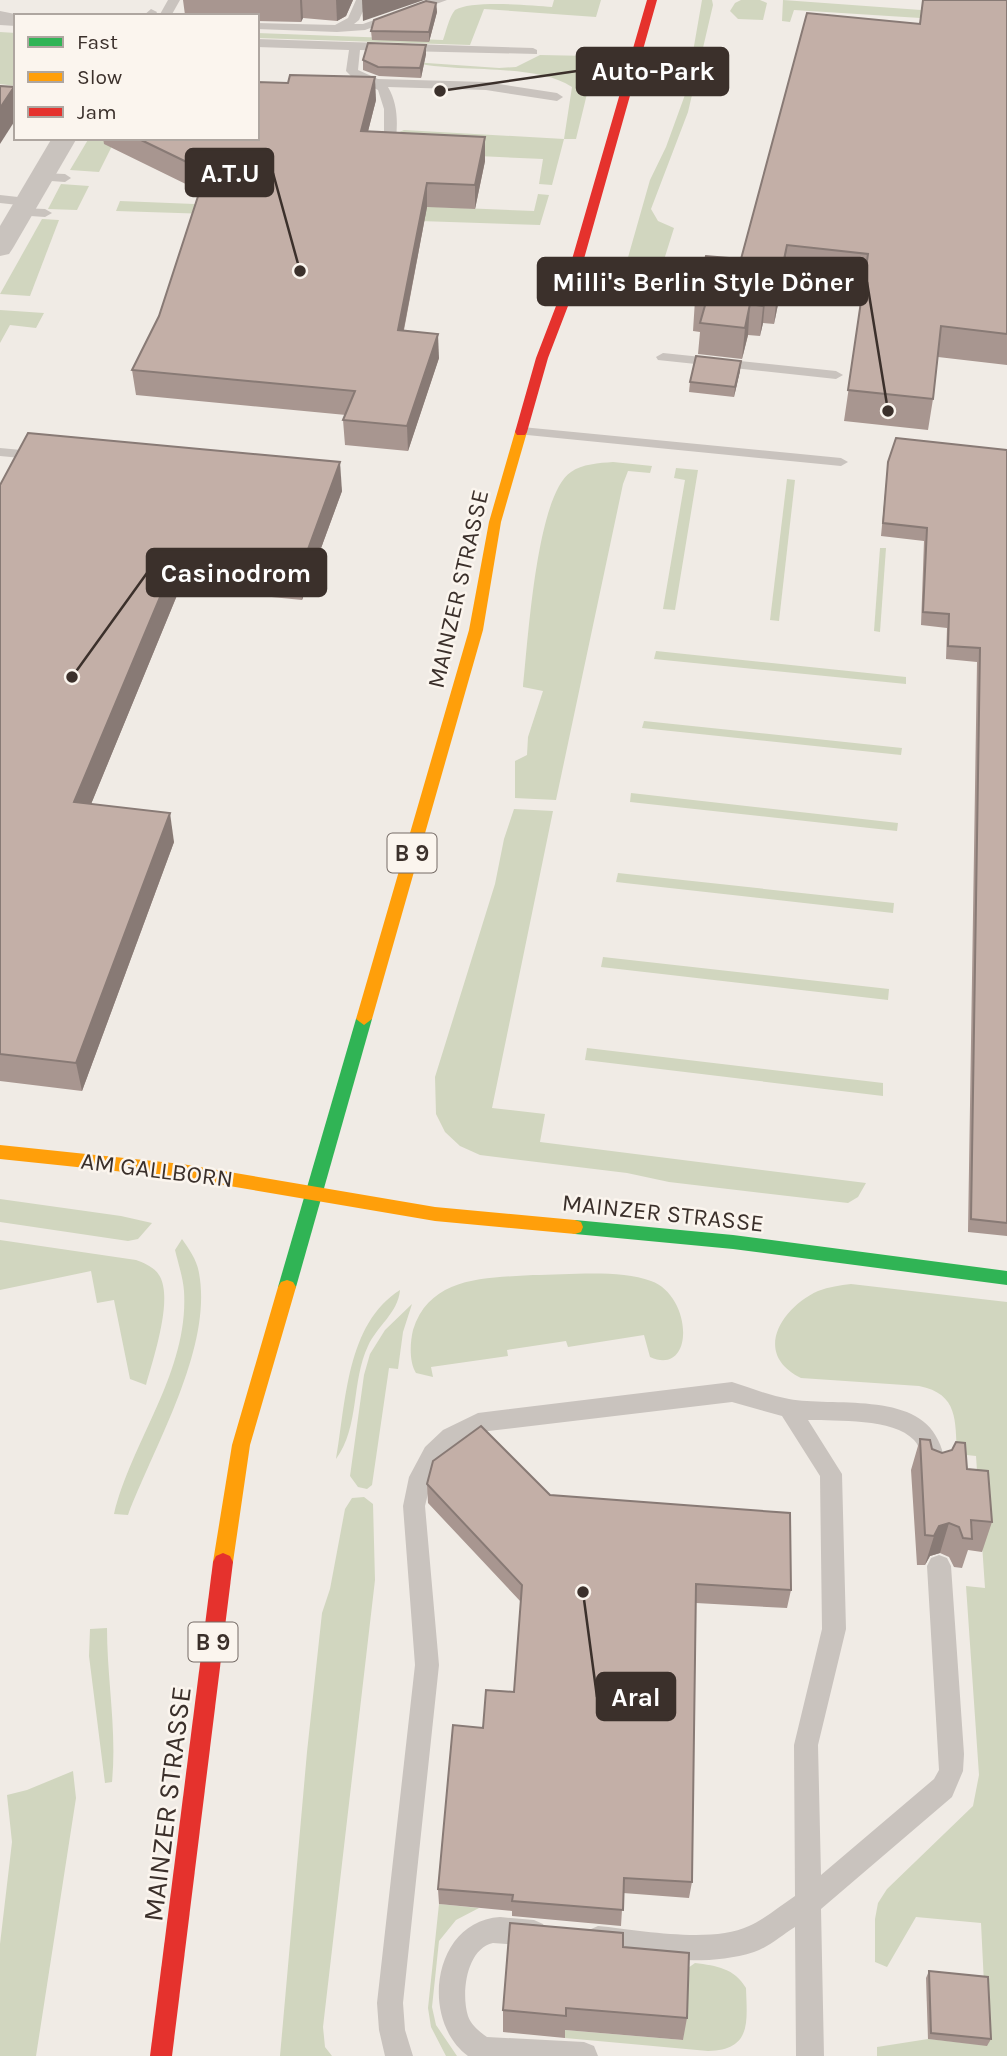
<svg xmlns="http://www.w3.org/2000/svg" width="1007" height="2056" font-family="Karla,sans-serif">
<rect width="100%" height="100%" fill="#f0ebe5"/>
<g fill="#d1d6bf">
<path d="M 554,0 L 601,0 L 596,17 L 484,9 L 470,45 L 257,38 L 257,33 L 443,40 C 446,32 449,17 455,10 C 471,0 530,5 552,7 Z"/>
<path d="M 702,0 L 712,0 L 713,5 L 688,112 L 651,209 L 658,221 L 674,228 L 663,263 L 1007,301 L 1007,311 L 625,268 L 650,180 L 666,147 L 686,92 Z"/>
<path d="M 741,0 L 760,0 L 767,3 L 763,20 L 738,19 L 730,11 L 735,3 Z"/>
<path d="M 783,0 L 921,10 L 1007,19 L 952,20 L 794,10 L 790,22 L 782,21 Z"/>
<path d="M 0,32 L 16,33 L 16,86 L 0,84 Z"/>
<path d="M 540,55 L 590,56 L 595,61 L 576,139 L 564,139 L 552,185 L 539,184 L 543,159 L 392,152 L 397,133 L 404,130 L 564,139 L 572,87 C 534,62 458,74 412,62 L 499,68 L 516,67 Z"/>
<path d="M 89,138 L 116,138 L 99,172 L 70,170 Z"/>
<path d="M 61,184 L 89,186 L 77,210 L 48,209 Z"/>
<path d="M 538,194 L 549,195 L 540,225 L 116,211 L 120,201 L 244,206 L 340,203 L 534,211 Z"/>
<path d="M 42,219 L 59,220 L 30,296 L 0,294 Z"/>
<path d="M 0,310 L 44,313 L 36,328 L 10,325 L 0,343 Z"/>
<path d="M 613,462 L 652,466 L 650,473 L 628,471 L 623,484 L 556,800 L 515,798 L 515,761 L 527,755 L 528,737 L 543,691 L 523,687 C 528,644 536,495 571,472 C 582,464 599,463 613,462 Z"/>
<path d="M 676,468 L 698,470 L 675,610 L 663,609 L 685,480 L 674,478 Z"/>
<path d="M 787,479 L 795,480 L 779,621 L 770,620 Z"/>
<path d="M 880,548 L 886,548 L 880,632 L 874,631 Z"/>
<path d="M 656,651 L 906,677 L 906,684 L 654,659 Z"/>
<path d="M 644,721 L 902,748 L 901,755 L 642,728 Z"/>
<path d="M 631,793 L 898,823 L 897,831 L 630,802 Z"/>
<path d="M 514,809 L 553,811 L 492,1108 L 545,1114 L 540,1142 L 866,1183 L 858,1197 L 848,1203 L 669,1182 L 627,1173 L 480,1155 L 460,1146 L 445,1132 L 436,1114 L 435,1077 L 495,884 L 504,839 Z"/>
<path d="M 618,873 L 894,903 L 893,913 L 616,882 Z"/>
<path d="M 603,957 L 889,989 L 888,1000 L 601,967 Z"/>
<path d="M 587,1048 L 883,1083 L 883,1096 L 585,1060 Z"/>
<path d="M 0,1199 L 121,1216 L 152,1223 L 138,1239 L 128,1241 L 0,1222 Z"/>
<path d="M 182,1239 C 189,1249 197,1260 199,1273 C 213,1348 154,1446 128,1515 L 114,1514 C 132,1440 189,1372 184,1291 C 183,1277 178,1263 175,1250 Z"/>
<path d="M 0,1240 L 136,1260 C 144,1263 154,1267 159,1275 C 174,1298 153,1359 146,1385 L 130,1379 L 114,1300 L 97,1303 L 91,1271 L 0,1290 Z"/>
<path d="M 533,1275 C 568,1275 619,1269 651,1281 C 693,1296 695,1377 650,1357 L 644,1335 L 568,1347 L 566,1341 L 507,1350 L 508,1356 L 431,1367 L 433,1377 L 416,1373 C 409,1362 410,1343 413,1330 C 430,1276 486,1278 533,1275 Z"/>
<path d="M 851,1284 L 1007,1302 L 1007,2056 L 877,2056 L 877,2047 L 928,2039 L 987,2045 L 981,1923 L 916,1917 L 887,1967 L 875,1962 L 875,1919 L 878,1903 L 887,1889 L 973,1806 L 979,1775 L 966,1586 L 985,1588 L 976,1456 L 957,1454 C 955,1421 959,1394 919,1386 L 801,1378 C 752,1354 781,1308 818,1291 C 829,1287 840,1285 851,1284 Z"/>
<path d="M 400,1290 C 398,1313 377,1326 368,1346 C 351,1382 360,1426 336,1459 C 346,1403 346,1324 400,1290 Z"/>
<path d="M 412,1304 L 403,1332 L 398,1369 L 389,1368 L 372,1485 L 367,1489 L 358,1487 L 350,1476 L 364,1375 L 370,1354 L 385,1330 Z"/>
<path d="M 364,1497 L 373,1504 L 375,1580 L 323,2027 L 325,2047 L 332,2056 L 280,2056 L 307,1752 L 322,1613 L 330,1589 L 345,1509 L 352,1498 Z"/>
<path d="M 107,1628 C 107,1680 117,1730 112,1782 L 105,1783 L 89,1656 L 90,1629 Z"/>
<path d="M 73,1771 L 76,1798 L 36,2056 L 0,2056 L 0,1944 L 12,1842 L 7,1795 L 27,1790 Z"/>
<path d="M 439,1904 L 479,1908 L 456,1920 L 439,1941 L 432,2007 L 436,2025 L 457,2056 L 446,2056 L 431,2027 L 428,2008 Z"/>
<path d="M 695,1963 C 717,1966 734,1968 746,1988 C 747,2022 752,2050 708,2051 L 565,2038 L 565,2030 L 683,2040 L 688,1968 Z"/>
</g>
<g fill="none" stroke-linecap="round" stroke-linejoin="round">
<g fill="#c9c3be" fill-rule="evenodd">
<path d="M 168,0 L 180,0 L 171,16 L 159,16 Z"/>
<path d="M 356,0 L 368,0 L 359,20 L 354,24 L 363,24 L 430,0 L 447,0 L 365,30 L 337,32 L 257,29 L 257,23 L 335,25 L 348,18 Z"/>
<path d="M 151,9 L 157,12 L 155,16 L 143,16 Z"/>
<path d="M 257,39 L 533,48 L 537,50 L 537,54 L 360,50 L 358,70 L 378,79 L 486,82 L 557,93 L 563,97 L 557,101 L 486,90 L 388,87 C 397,102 398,120 396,138 L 390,142 L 384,138 L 384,109 L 378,90 L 353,78 L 346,71 L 349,50 L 257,47 Z"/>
<path d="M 42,173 L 65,174 L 71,178 L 65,182 L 37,180 L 37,174 Z"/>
<path d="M 0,195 L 27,198 L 33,202 L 27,206 L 0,203 Z"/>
<path d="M 21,208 L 45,209 L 52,213 L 45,217 L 16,215 L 15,212 Z"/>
<path d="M 663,353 L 836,371 L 843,375 L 836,379 L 658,360 L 656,357 Z"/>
<path d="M 522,427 L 841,458 L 848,462 L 841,466 L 517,434 L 515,431 L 517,428 Z"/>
<path d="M 0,448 L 43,452 L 50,456 L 43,460 L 0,456 Z"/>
<path d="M 732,1382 C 751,1388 770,1396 789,1399 C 832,1407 916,1391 938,1440 C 943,1450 946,1461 941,1471 L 933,1474 L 925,1471 C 921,1462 922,1448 914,1440 C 893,1418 837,1421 808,1420 L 842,1474 L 846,1629 L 818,1745 L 821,1875 L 934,1779 L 939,1770 L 927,1566 L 931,1558 L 939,1555 L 947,1558 L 951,1566 L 964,1754 L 963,1771 L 952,1797 L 821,1909 L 824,2056 L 796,2056 L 795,1927 C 782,1935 769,1947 754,1952 C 704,1968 649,1957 598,1952 L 589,1948 L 585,1939 L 589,1930 L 598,1926 C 640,1930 711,1944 749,1926 C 765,1919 780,1906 795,1896 L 794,1745 L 822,1629 L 820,1476 L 782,1416 L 732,1402 L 480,1432 L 459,1444 L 440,1461 L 432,1477 L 425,1506 L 439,1665 L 403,2003 L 405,2030 L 413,2056 L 385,2056 L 379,2030 L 377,2003 L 415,1665 L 403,1506 L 409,1477 L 425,1447 L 443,1430 L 478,1413 Z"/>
<path d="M 500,1917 L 534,1920 L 543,1924 L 547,1933 L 543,1942 L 534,1946 L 493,1943 C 466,1949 461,1994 468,2016 C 471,2025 480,2032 487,2037 L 584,2042 L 594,2046 L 598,2056 L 468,2056 C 419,2020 433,1921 500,1917 Z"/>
</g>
<g fill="#c9c3be" fill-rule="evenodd">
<path d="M 0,11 L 25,16 L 16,16 L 16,26 L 0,25 Z"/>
<path d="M 52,138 L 77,138 L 13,248 L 9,254 L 0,256 L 0,226 Z"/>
</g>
<g fill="#30b455" fill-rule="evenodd">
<path d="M 364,1013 L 372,1019 L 296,1287 L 293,1292 L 287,1294 L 281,1292 L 278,1287 L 356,1019 Z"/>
<path d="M 575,1220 L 733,1235 L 1007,1271 L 1007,1285 L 733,1249 L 575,1234 L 569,1232 L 567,1227 L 569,1222 Z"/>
</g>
<g fill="#ff9f0a" fill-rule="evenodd">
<path d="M 521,428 L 527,432 L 501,522 L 483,630 L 372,1019 L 364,1025 L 356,1019 L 469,630 L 489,522 L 515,432 Z"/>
<path d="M 0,1145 L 182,1164 L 435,1207 L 575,1220 L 581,1222 L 583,1227 L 581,1232 L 575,1234 L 435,1221 L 182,1178 L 0,1159 Z"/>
<path d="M 287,1280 L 293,1282 L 296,1287 L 250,1445 L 233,1562 L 230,1568 L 223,1571 L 216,1568 L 213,1562 L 232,1445 L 278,1287 L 281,1282 Z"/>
</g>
<g fill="#e5322d" fill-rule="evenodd">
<path d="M 647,0 L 657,0 L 578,280 L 548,358 L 527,432 L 525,435 L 517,435 L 515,432 L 536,358 L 566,280 Z"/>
<path d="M 223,1553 L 230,1556 L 233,1562 L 172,2056 L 150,2056 L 213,1562 L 216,1556 Z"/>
</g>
</g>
<g fill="#a89690">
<path d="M 183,0 L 353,0 L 346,16 L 337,21 L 303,18 L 301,22 L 257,21 L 257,16 L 185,15 Z"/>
<path d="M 1007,0 L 1007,365 L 938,357 L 933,399 L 928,430 L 844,421 L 864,284 L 784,275 L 774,324 L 763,323 L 760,336 L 748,335 L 742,359 L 698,354 L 700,332 L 693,331 L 695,300 L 741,259 Z"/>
<path d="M 436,3 L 437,12 L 429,42 L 372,40 L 371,31 Z"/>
<path d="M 426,45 L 426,54 L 421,78 L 379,76 L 363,70 L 363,60 Z"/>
<path d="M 376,100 L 368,131 L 485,137 L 485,161 L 475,209 L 427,207 L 404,330 L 439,358 L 408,451 L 345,445 L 343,420 L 346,415 L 136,395 L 132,370 L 159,316 L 200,191 L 104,144 L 103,138 L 257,138 Z"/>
<path d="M 740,371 L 734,397 L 689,392 L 690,382 Z"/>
<path d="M 1007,450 L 1007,1236 L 968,1232 L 977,662 L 946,659 L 947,628 L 921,625 L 924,541 L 881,536 L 888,462 Z"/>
<path d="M 0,485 L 342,491 L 302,600 L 180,588 L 91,804 L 174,842 L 82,1091 L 0,1081 Z"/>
<path d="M 920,1439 L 932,1449 L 967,1469 L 992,1522 L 982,1552 L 968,1550 L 962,1568 L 954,1567 L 949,1557 L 940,1553 L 930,1556 L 925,1565 L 917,1565 L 911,1470 Z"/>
<path d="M 427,1484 L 550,1495 L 791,1590 L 787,1608 L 696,1603 L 692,1882 L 689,1898 L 623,1893 L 621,1926 L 512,1916 L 512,1911 L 439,1904 L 438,1889 L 483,1728 L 514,1692 L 521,1602 L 428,1503 Z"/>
<path d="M 623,1947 L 687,2018 L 683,2040 L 565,2030 L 565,2038 L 503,2032 L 503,2010 Z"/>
<path d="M 929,1971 L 991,2039 L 987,2046 L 928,2039 L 926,1978 Z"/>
</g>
<g fill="#887a75">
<path d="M 300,0 L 302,0 L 303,18 L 301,22 Z"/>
<path d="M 336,0 L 353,0 L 346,16 L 337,21 Z"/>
<path d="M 362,0 L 424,0 L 363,21 Z"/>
<path d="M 436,3 L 437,12 L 429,42 L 429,32 Z"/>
<path d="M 426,45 L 426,54 L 421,78 L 420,68 Z"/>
<path d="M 375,77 L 376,100 L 362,155 L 361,131 Z"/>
<path d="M 14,87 L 16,95 L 16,119 L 0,144 L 0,108 Z"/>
<path d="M 485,137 L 485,161 L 475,209 L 475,185 Z"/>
<path d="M 427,183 L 427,207 L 399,354 L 398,330 Z"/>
<path d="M 787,245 L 784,275 L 774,324 L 777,293 Z"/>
<path d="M 766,292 L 763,323 L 760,336 L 763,306 Z"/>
<path d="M 750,304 L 748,335 L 742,359 L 745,328 Z"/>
<path d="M 438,334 L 439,358 L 408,451 L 407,426 Z"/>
<path d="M 741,361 L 740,371 L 734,397 L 735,387 Z"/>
<path d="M 340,462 L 342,491 L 302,600 L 300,571 Z"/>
<path d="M 176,559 L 180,588 L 80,831 L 74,802 Z"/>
<path d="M 170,813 L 174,842 L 82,1091 L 76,1063 Z"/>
<path d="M 949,1523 L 940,1553 L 930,1556 L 925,1565 L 934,1536 L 939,1526 Z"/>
</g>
<g fill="#c3afa7" stroke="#887a75" stroke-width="2">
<path d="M 923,0 L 1007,0 L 1007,334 L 941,326 L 933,399 L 848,390 L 868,254 L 787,245 L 777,293 L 766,292 L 763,306 L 750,304 L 745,328 L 700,323 L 706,302 L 695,300 L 706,256 L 741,259 L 807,13 L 920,24 Z"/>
<path d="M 426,1 L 436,3 L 429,32 L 371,31 L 374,20 Z"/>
<path d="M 368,43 L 426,45 L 420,68 L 378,67 L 363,60 Z"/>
<path d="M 290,75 L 375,77 L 361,131 L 485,137 L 475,185 L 427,183 L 398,330 L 438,334 L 407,426 L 343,420 L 355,391 L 132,370 L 159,316 L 203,181 L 228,182 L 137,138 L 257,138 L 257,82 L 288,83 Z"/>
<path d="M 0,86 L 14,87 L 0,108 Z"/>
<path d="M 696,356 L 741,361 L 735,387 L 690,382 Z"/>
<path d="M 28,433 L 340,462 L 300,571 L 176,559 L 74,802 L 170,813 L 76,1063 L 0,1054 L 0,485 Z"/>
<path d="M 896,438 L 1007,450 L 1007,1223 L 971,1219 L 980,648 L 948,646 L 949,614 L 923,612 L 927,528 L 883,523 L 888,462 Z"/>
<path d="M 481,1426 L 550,1495 L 790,1513 L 791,1590 L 696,1584 L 692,1882 L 624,1878 L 623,1910 L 512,1901 L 513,1895 L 438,1889 L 453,1725 L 483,1728 L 486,1690 L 514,1692 L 522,1585 L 427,1484 L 433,1461 Z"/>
<path d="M 920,1439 L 930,1440 L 932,1449 L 942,1453 L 952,1450 L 956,1442 L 965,1443 L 967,1469 L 988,1471 L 992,1522 L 971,1520 L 972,1539 L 963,1538 L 959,1527 L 949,1523 L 939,1526 L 934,1536 L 925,1535 Z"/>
<path d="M 510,1923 L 623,1933 L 623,1947 L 689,1953 L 687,2018 L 566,2008 L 566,2016 L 503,2010 Z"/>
<path d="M 929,1971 L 988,1977 L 991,2039 L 931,2033 Z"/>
</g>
<g text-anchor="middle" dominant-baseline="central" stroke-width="5" stroke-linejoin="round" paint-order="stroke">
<g fill="#fbf5ee" stroke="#756b66" stroke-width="2">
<rect x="387.5" y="833.5" width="49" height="39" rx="5"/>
<rect x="188.5" y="1622.5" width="49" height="39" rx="5"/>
</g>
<g font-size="23" font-weight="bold" fill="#3b302b">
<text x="412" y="853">B 9</text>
<text x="213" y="1642">B 9</text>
</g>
<g font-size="24" fill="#3b302b" stroke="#fbf5ee">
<text transform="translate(458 589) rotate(-77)">MAINZER STRASSE</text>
<text transform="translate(157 1170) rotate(7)">AM GALLBORN</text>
<text transform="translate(663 1213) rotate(6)">MAINZER STRASSE</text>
</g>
<g font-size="28" fill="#3b302b" stroke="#fbf5ee">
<text transform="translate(167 1804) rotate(-83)">MAINZER STRASSE</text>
</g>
</g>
<path fill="none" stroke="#3b302b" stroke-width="2.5" d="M440 91L577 71M300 271L273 173M888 411L867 282M72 677L147 573M583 1592L597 1697"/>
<g fill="#3b302b" stroke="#fbf5ee" stroke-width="2.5">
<circle cx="440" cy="91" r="7"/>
<circle cx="300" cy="271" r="7"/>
<circle cx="888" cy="411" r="7"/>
<circle cx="72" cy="677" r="7"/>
<circle cx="583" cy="1592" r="7"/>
</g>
<g fill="#3b302b" stroke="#3b302b" stroke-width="2.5">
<rect x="577" y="48" width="151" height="47" rx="7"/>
<rect x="186" y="149" width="87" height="47" rx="7"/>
<rect x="538" y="258" width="329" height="47" rx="7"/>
<rect x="147" y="549" width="179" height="47" rx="7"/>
<rect x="597" y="1673" width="78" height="47" rx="7"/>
</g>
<g font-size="26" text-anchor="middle" font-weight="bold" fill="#fff">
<text x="653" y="80">Auto-Park</text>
<text x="230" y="182">A.T.U</text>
<text x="703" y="291">Milli's Berlin Style Döner</text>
<text x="236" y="582">Casinodrom</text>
<text x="636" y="1706">Aral</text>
</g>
<rect x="14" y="14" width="245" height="126" fill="#fbf5ee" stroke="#aea6a0" stroke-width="2"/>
<rect x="28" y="37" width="35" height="10" fill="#30b455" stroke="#aea6a0" stroke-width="2"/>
<text x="77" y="49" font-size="21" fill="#3b302b">Fast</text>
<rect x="28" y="72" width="35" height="10" fill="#ff9f0a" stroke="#aea6a0" stroke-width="2"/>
<text x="77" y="84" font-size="21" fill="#3b302b">Slow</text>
<rect x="28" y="107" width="35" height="10" fill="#e5322d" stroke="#aea6a0" stroke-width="2"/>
<text x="77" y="119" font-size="21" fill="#3b302b">Jam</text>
</svg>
